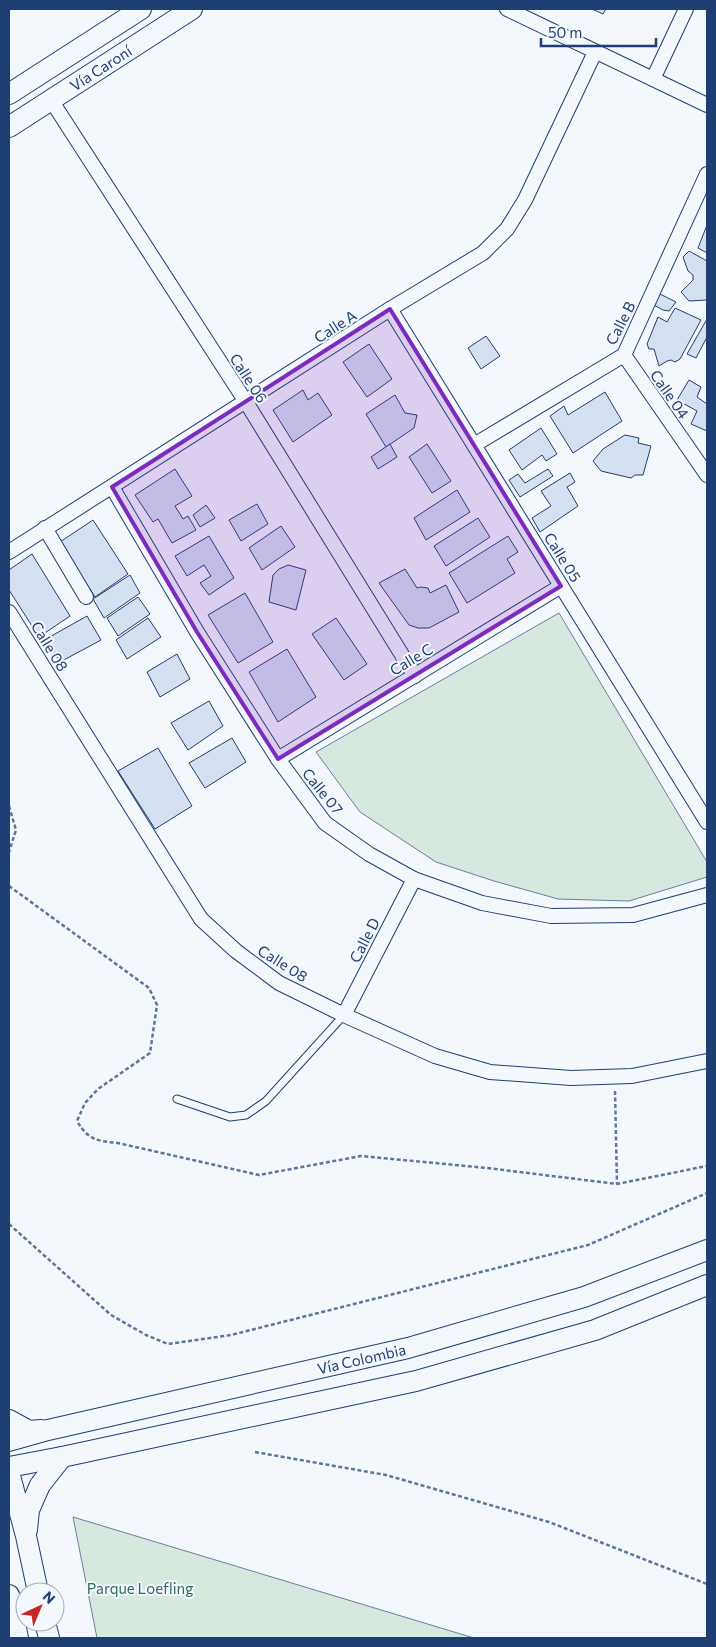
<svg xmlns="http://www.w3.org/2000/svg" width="716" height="1647" font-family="Commissioner,sans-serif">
<rect width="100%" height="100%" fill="#f4f7fb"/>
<g fill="#d7e8df" stroke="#687fa3">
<path d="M 559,613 L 707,862 L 707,877 L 629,901 L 558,899 L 494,881 L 436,862 L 360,812 L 316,752 Z"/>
<path d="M 73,1517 L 474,1638 L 97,1638 Z"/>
</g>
<g fill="#d5e0f0" stroke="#1d3f73">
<path d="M 592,9 L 606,9 L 603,14 Z"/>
<path d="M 707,225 L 707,253 L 698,248 Z"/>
<path d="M 689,251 L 707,261 L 707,300 L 689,301 L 681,292 L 693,280 L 693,275 L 688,271 L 683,257 Z"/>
<path d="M 658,293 L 676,302 L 669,311 L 663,310 L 652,304 Z"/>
<path d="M 675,308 L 701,320 L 680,359 L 675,362 L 671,360 L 667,361 L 659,366 L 654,349 L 649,349 L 647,344 L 658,317 L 667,322 Z"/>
<path d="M 707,319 L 707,337 L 696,358 L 687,354 Z"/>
<path d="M 486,336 L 500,356 L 481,369 L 468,348 Z"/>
<path d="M 369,344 L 392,379 L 367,397 L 343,362 Z"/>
<path d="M 689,380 L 701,387 L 697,397 L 707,404 L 707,431 L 691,424 L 697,411 L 677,400 Z"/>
<path d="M 303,390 L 308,400 L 318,393 L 332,415 L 293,442 L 273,410 Z"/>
<path d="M 605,392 L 622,421 L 573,453 L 550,416 L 564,406 L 568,415 Z"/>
<path d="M 395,395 L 405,413 L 417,415 L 414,428 L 386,447 L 366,414 Z"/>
<path d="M 541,428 L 557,454 L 546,461 L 542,455 L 522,470 L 509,450 Z"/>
<path d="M 625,435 L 639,438 L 638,443 L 651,446 L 643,475 L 635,475 L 631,478 L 601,471 L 593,461 L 603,449 Z"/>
<path d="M 390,444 L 397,457 L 378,469 L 371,457 Z"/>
<path d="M 427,444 L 451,481 L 432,493 L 409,457 Z"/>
<path d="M 175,469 L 192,496 L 175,506 L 183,519 L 188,516 L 196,530 L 172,543 L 158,519 L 153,522 L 135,495 Z"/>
<path d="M 548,469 L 553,476 L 520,497 L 509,480 L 518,474 L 525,483 Z"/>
<path d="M 570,473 L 575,482 L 567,487 L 578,506 L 540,532 L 532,518 L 551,506 L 541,491 Z"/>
<path d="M 457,490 L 470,512 L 426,540 L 414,518 Z"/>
<path d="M 257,504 L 268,524 L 241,541 L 229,520 Z"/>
<path d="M 206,505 L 215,518 L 200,527 L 193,515 Z"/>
<path d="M 478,518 L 490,537 L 446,566 L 434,546 Z"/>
<path d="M 93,520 L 128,574 L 95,597 L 60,542 Z"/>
<path d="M 281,526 L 295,547 L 262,570 L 249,548 Z"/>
<path d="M 209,536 L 234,578 L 209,595 L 200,583 L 211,576 L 204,565 L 187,576 L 175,556 Z"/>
<path d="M 508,536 L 518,552 L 507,559 L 515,573 L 467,603 L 449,573 Z"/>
<path d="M 32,554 L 70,616 L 39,637 L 9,590 L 9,570 Z"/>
<path d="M 288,565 L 306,570 L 296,610 L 269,602 L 273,575 L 279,569 Z"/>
<path d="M 405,569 L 417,588 L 420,587 L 428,588 L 430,593 L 446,585 L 459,612 L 429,628 L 418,628 L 409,625 L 379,583 Z"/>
<path d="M 130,575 L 140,593 L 104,618 L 93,599 Z"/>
<path d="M 245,593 L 273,642 L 238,663 L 208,615 Z"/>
<path d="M 138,597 L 150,614 L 118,636 L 107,618 Z"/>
<path d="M 87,616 L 101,640 L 60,662 L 46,639 Z"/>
<path d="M 148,618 L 161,637 L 127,659 L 116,640 Z"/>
<path d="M 336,618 L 367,664 L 344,680 L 312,634 Z"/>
<path d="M 287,649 L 316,697 L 278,722 L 249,672 Z"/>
<path d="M 177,654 L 190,679 L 160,697 L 147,672 Z"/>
<path d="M 209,701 L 223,726 L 188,750 L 171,723 Z"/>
<path d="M 232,738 L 246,762 L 205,788 L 189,763 Z"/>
<path d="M 158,748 L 192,806 L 155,829 L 118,771 Z"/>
</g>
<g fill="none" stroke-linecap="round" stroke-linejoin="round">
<g stroke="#1d3f73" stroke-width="9">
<path id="service" d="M 177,1099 L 230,1117 L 246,1115 L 266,1101 L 344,1015"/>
</g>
<g stroke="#1d3f73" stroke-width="16">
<g id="minor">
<path d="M 507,9 L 707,105"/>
<path d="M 653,79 L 686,9"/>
<path d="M 51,100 L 246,402 L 415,676"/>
<path d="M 390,309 L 707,822"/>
<path d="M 624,355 L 707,475"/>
<path d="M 474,445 L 624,355 L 707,174"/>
<path d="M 112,487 L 197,632 L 278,759 L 325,823 L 369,854 L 414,879 L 482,903 L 551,916 L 633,915 L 707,895"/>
<path d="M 45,528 L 86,597"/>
<path d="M 9,552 L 390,309 L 483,253 L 507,229 L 525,200 L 595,52"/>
<path d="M 9,612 L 201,919 L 236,951 L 279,983 L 344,1015 L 435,1056 L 490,1072 L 571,1078 L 632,1076 L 707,1061"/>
<path d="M 278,759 L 561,586"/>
<path d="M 344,1015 L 414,879"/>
</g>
</g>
<g stroke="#1d3f73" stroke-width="22">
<g id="secondary">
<path d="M 9,94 L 141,9"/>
<path id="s1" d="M 9,127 L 192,9"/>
<path d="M 9,1420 L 29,1431 L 41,1430"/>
<path id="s2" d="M 9,1441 L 48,1430 L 408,1348 L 584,1297 L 707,1250"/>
<path d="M 9,1467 L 62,1457 L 416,1381 L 595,1330 L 707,1285"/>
<path d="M 9,1472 L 26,1536 L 38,1592"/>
<path d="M 27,1530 L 29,1510 L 40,1485 L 62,1457"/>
<path d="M 9,1595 L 18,1638"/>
<path d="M 45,1622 L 49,1638"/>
</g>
</g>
<g stroke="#5e769c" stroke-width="2.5" stroke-dasharray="4 2.5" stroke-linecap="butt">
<path d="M 9,806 L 16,830 L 9,852"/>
<path d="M 9,886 L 149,988 L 157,1005 L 150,1053 L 98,1089 L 85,1103 L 77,1121 C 88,1140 97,1141 118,1143 L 259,1175 L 361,1156 L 487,1168 L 617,1184 L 707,1166"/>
<path d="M 615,1091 L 617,1184"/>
<path d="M 9,1224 L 111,1315 L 146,1335 L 168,1344 L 231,1335 L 588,1245 L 707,1193"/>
<path d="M 255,1452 L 386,1475 L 549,1522 L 707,1584"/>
</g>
<use href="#service" stroke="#f4f7fb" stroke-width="7"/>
<use href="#minor" stroke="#f4f7fb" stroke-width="14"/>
<use href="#secondary" stroke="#f4f7fb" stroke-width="20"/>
</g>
<path fill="#7b2cbf" fill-opacity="0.2" stroke="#7b2cbf" stroke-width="4" stroke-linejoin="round" d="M 390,309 L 561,586 L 278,759 L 197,632 L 112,487 Z"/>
<g text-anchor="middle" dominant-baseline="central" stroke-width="4" stroke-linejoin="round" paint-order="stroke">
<g font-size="15" fill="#1d3f73" stroke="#f4f7fb">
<text stroke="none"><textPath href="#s1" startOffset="109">Vía Caroní</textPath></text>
<text transform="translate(620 323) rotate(-63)">Calle B</text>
<text transform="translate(335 326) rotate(-33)">Calle A</text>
<text transform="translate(249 378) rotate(57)">Calle 06</text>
<text transform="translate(670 394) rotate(55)">Calle 04</text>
<text transform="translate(563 557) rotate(58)">Calle 05</text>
<text transform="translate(50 646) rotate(58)">Calle 08</text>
<text transform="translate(411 659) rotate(-31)">Calle C</text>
<text transform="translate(323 791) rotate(51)">Calle 07</text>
<text transform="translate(364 940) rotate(-63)">Calle D</text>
<text transform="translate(283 963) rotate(32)">Calle 08</text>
<text stroke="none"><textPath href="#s2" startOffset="362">Vía Colombia</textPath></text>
</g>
<g font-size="15" fill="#2c6c60" stroke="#f4f7fb">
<text x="140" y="1588">Parque Loefling</text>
</g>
</g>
<rect width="716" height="1647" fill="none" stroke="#1d3f73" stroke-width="20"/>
<g transform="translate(40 1607) rotate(44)"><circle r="24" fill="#f4f7fb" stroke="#9eadc5"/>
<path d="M0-4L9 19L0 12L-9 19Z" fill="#c62828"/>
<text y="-8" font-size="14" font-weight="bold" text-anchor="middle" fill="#1d3f73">N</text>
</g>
<path d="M541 38v8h115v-8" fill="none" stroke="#1d3f73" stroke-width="2.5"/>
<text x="548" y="38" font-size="15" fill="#1d3f73" stroke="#f4f7fb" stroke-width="4" paint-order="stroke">50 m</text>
</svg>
